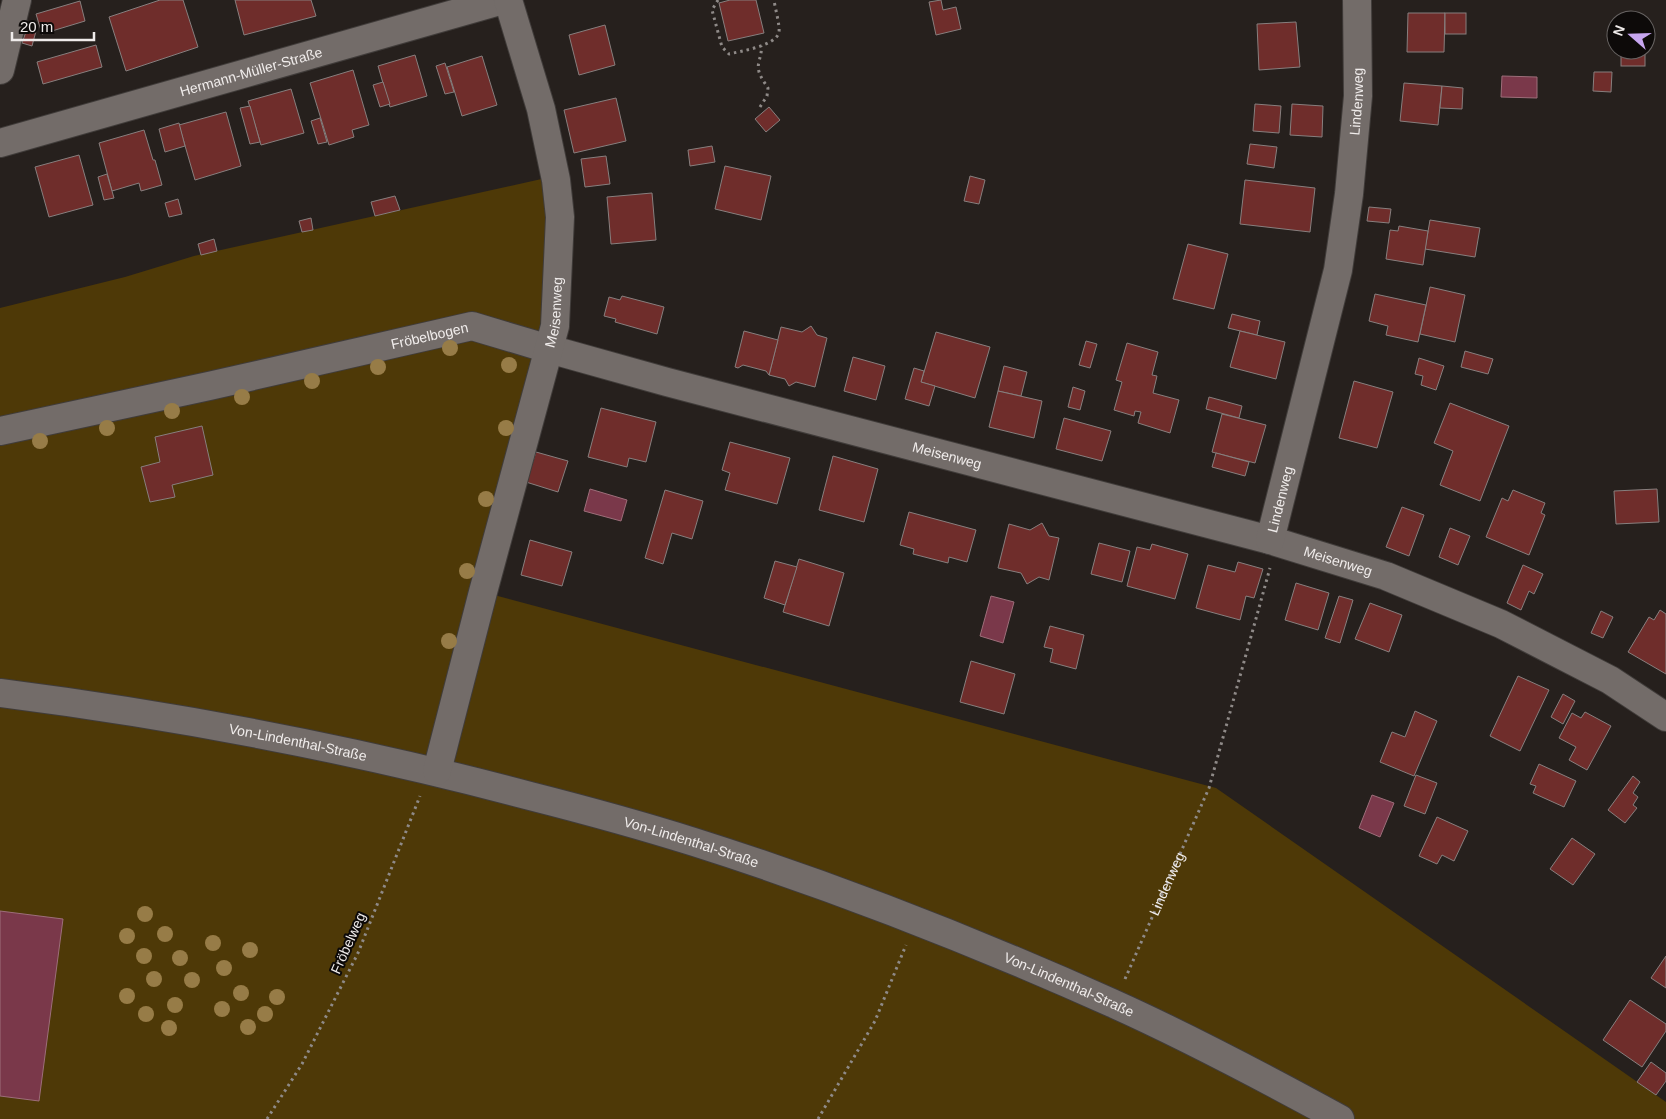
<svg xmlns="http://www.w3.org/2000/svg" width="1666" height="1119" font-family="Arial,sans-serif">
<rect width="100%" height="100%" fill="#26201d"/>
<path fill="#4e3907" d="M 555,176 L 555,326 L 483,592 L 1216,788 L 1666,1102 L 1666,1119 L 0,1119 L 0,308 L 125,277 L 194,256 Z"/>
<g fill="#7a384a" stroke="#9d6e7a">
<path d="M 1502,76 L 1537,77 L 1537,98 L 1501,97 Z"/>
<path d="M 590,489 L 627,500 L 621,521 L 584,511 Z"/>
<path d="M 991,596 L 1014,602 L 1003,643 L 980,636 Z"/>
<path d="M 1372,795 L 1394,803 L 1380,837 L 1359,828 Z"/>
<path d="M 0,911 L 63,919 L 39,1101 L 0,1096 Z"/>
</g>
<g fill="#6f2d2b" stroke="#877f7e">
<path d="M 160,0 L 183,0 L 198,47 L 126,71 L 109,17 Z"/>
<path d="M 235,0 L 311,0 L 316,16 L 244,35 Z"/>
<path d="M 730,0 L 756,0 L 764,33 L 728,41 L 719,3 Z"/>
<path d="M 941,0 L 943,10 L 956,7 L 961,29 L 936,35 L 929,2 Z"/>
<path d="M 80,1 L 85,21 L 42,34 L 36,14 Z"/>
<path d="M 1408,13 L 1445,13 L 1444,52 L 1407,52 Z"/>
<rect x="1445" y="13" width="21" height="21"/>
<path d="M 1296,22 L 1300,67 L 1259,70 L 1257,24 Z"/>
<path d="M 605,25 L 615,65 L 579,75 L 569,35 Z"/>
<path d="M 27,29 L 36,31 L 32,46 L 22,43 Z"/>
<path d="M 96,45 L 102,67 L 43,84 L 37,62 Z"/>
<rect x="1621" y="50" width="24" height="16"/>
<path d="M 415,55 L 427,96 L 390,107 L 378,66 Z"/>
<path d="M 482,56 L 497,105 L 462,116 L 447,67 Z"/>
<path d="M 445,63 L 454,92 L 445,94 L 436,66 Z"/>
<path d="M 353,70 L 369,125 L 352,130 L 354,137 L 329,145 L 310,83 Z"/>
<path d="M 1594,72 L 1612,72 L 1611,92 L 1593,91 Z"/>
<path d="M 383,82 L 390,104 L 380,107 L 373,85 Z"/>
<path d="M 1404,83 L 1442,86 L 1438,125 L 1400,121 Z"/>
<path d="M 1442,86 L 1463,88 L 1462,109 L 1440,108 Z"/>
<path d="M 291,89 L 304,133 L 261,145 L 248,101 Z"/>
<path d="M 616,98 L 626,141 L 574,153 L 564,110 Z"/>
<path d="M 1255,104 L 1281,106 L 1279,133 L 1253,131 Z"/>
<path d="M 1292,104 L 1323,106 L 1322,137 L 1290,135 Z"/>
<path d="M 250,106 L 260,142 L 250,144 L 240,108 Z"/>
<path d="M 769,107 L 780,120 L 766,132 L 755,119 Z"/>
<path d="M 226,112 L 241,166 L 195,180 L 179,125 Z"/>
<path d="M 320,118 L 327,142 L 318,144 L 311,121 Z"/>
<path d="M 179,123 L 185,146 L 165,152 L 159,129 Z"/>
<path d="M 144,130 L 153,160 L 155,160 L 162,185 L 141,191 L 139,183 L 112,191 L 99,143 Z"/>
<path d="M 1250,144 L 1277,147 L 1274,168 L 1247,164 Z"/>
<path d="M 712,146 L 715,162 L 690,166 L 688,150 Z"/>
<path d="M 79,155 L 93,205 L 49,217 L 35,167 Z"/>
<path d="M 606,156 L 610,184 L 585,187 L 581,159 Z"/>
<path d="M 725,166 L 771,176 L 761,220 L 715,209 Z"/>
<path d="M 107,174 L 114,198 L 104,200 L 98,177 Z"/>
<path d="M 970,176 L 985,180 L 979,204 L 964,201 Z"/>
<path d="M 1245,180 L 1315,188 L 1310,232 L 1240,224 Z"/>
<path d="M 652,193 L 656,240 L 611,244 L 607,197 Z"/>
<path d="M 395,196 L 400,210 L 375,216 L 371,202 Z"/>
<path d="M 178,199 L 182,214 L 169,217 L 165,203 Z"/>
<path d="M 1369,207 L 1391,209 L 1389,223 L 1367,221 Z"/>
<path d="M 311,218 L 313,230 L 302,232 L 299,221 Z"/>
<path d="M 1430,220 L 1480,228 L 1475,257 L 1425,249 Z"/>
<path d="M 1399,226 L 1428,231 L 1423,265 L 1386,259 L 1390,230 L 1398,231 Z"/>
<path d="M 214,239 L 217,251 L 201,255 L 198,244 Z"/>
<path d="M 1188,244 L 1228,254 L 1214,309 L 1173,299 Z"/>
<path d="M 1430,287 L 1465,295 L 1455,342 L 1420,334 Z"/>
<path d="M 1375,294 L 1426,305 L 1418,342 L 1386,335 L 1388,326 L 1369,321 Z"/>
<path d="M 622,296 L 664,307 L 657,334 L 615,322 L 616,319 L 604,316 L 609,297 L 620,300 Z"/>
<path d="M 1232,314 L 1260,321 L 1257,335 L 1228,328 Z"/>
<path d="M 811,326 L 817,335 L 827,338 L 815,387 L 796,382 L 789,386 L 785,379 L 769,375 L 781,327 L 802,332 Z"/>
<path d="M 744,331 L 778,340 L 769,375 L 766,371 L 743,365 L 738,368 L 735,367 Z"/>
<path d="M 1240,331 L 1285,342 L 1276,379 L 1230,367 Z"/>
<path d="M 936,332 L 990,347 L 975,398 L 921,382 Z"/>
<path d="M 1086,341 L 1097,344 L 1090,368 L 1079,365 Z"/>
<path d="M 1127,343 L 1158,352 L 1152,375 L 1157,376 L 1153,393 L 1179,400 L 1170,433 L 1138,423 L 1141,412 L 1135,411 L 1134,416 L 1114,410 L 1122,382 L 1116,380 Z"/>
<path d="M 1465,351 L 1493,359 L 1488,374 L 1461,367 Z"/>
<path d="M 853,357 L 885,366 L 876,400 L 844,391 Z"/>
<path d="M 1419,358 L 1444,366 L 1436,390 L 1421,385 L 1423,376 L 1415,374 Z"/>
<path d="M 1004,366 L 1027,372 L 1021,396 L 998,391 Z"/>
<path d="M 914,368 L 924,371 L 921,382 L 935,386 L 929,406 L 905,399 Z"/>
<path d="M 1354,381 L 1393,392 L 1377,448 L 1339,438 Z"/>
<path d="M 1073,387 L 1085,391 L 1080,410 L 1068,407 Z"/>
<path d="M 998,391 L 1042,401 L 1034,438 L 989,427 Z"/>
<path d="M 1209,397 L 1242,406 L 1239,418 L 1206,409 Z"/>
<path d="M 1450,403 L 1509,426 L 1480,501 L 1440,485 L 1453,451 L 1434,443 Z"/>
<path d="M 601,408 L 656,422 L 646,462 L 629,458 L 627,467 L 588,457 Z"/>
<path d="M 1222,414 L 1266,425 L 1255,463 L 1212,452 Z"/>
<path d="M 1064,418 L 1111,431 L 1102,461 L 1056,449 Z"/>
<path d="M 202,426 L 213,475 L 172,485 L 175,497 L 150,502 L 141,467 L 160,462 L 155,437 Z"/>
<path d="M 730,442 L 790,458 L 777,504 L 725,490 L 730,473 L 722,470 Z"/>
<path d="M 536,452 L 568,461 L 558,492 L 526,482 Z"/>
<path d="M 1216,453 L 1249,462 L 1245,476 L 1212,467 Z"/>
<path d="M 833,456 L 878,469 L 864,522 L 819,510 Z"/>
<path d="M 1657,489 L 1659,522 L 1616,524 L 1614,491 Z"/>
<path d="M 665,490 L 703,501 L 692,539 L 672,533 L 663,564 L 645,558 Z"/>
<path d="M 1513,490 L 1545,503 L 1541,513 L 1545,515 L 1529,555 L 1486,537 L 1502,498 L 1508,501 Z"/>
<path d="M 1402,507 L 1424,515 L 1409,556 L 1386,547 Z"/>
<path d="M 909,512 L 976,530 L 967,562 L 949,557 L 948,563 L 913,554 L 914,549 L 900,545 Z"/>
<path d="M 1042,523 L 1049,536 L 1059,538 L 1049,580 L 1039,577 L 1027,584 L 1021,573 L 998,568 L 1009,524 L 1030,530 Z"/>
<path d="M 1450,528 L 1470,536 L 1458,565 L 1439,557 Z"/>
<path d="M 530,540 L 572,552 L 562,586 L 521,575 Z"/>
<path d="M 1099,543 L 1130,551 L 1122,582 L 1091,574 Z"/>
<path d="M 1152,544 L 1188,554 L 1175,599 L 1127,586 L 1137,547 L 1150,550 Z"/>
<path d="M 799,559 L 844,573 L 829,626 L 783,612 Z"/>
<path d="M 775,561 L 797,567 L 785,605 L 764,598 Z"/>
<path d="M 1238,562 L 1263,569 L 1254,598 L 1246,596 L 1240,620 L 1196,608 L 1208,565 L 1235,572 Z"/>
<path d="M 1523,565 L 1543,574 L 1534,594 L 1529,591 L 1521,610 L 1507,603 Z"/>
<path d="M 1296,583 L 1329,593 L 1318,630 L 1285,620 Z"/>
<path d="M 1339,596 L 1353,600 L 1340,643 L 1325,638 Z"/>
<path d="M 1370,603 L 1402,615 L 1389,652 L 1355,639 Z"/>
<path d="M 1660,610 L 1666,614 L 1666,674 L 1628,652 L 1649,617 L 1654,620 Z"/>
<path d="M 1601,611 L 1613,617 L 1603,638 L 1591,633 Z"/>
<path d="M 1050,626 L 1084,635 L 1076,669 L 1050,662 L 1053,649 L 1044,647 Z"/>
<path d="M 971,661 L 1015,674 L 1004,714 L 960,702 Z"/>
<path d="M 1518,676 L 1549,690 L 1520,751 L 1490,736 Z"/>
<path d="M 1563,694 L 1575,701 L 1563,724 L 1551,717 Z"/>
<path d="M 1415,711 L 1437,721 L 1414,776 L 1380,762 L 1392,732 L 1405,737 Z"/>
<path d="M 1585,712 L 1611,726 L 1587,770 L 1569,760 L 1576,747 L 1559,738 L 1572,713 L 1581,718 Z"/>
<path d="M 1539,764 L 1576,781 L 1564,807 L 1533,793 L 1536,786 L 1530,784 Z"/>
<path d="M 1416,775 L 1437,783 L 1425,814 L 1404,806 Z"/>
<path d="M 1633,776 L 1640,782 L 1633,793 L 1638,797 L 1633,805 L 1637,808 L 1625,823 L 1608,810 Z"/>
<path d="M 1437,817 L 1468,831 L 1454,861 L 1442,855 L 1437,864 L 1419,856 Z"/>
<path d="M 1572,838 L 1595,854 L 1573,885 L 1550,869 Z"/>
<path d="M 1666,956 L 1666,988 L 1651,978 Z"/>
<path d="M 1630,1000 L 1666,1024 L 1666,1031 L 1642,1067 L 1603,1040 Z"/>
<path d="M 1651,1062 L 1666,1073 L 1666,1081 L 1656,1095 L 1637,1082 Z"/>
</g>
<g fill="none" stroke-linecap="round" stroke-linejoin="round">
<g stroke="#403c3a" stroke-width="30">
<g id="minor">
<path d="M 0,70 L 17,0"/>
<path id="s2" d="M 0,143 L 503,0"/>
<path id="s3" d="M 0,431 L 209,386 L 472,326 L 549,349 L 667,382 L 1270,540 L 1386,576 L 1501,624 L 1610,680 L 1666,717"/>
<path id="s4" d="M 1270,540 L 1338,270 L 1349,194 L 1358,96 L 1357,0"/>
<path id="s5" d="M 0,693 C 180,716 354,749 530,796 C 585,810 640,825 694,842 C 836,887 976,942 1112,1003 C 1190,1038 1265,1078 1340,1119"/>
<path id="s6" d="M 437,771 L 483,592 L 555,326 L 560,217 L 556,180 L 541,109 L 508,0"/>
</g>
</g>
<g stroke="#8f8a88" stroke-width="3" stroke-dasharray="2.5 4" stroke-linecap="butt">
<path d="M 718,0 L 712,10 L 722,47 L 729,54 C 741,51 776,46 779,32 C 780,25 775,8 774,0"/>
<path d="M 760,107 L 767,96 L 768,88 C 763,80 756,72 759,62 C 760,56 762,53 761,46"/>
<path id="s1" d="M 1125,979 L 1209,788 L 1270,568"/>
<path d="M 267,1119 L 302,1064 L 358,953 L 420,796"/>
<path d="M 818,1119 L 875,1021 L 906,945"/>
</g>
<use href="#minor" stroke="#736c69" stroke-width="28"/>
</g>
<g fill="#977c47">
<circle cx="450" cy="348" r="8"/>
<circle cx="509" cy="365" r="8"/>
<circle cx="378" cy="367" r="8"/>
<circle cx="312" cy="381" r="8"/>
<circle cx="242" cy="397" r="8"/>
<circle cx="172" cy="411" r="8"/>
<circle cx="107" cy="428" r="8"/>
<circle cx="506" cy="428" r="8"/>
<circle cx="40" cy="441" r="8"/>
<circle cx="486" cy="499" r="8"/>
<circle cx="467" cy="571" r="8"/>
<circle cx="449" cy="641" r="8"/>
<circle cx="145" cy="914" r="8"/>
<circle cx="165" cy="934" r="8"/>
<circle cx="127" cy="936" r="8"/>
<circle cx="213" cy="943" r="8"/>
<circle cx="250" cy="950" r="8"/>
<circle cx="144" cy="956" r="8"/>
<circle cx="180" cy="958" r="8"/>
<circle cx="224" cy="968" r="8"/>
<circle cx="154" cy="979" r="8"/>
<circle cx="192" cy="980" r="8"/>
<circle cx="241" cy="993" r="8"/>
<circle cx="127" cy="996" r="8"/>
<circle cx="277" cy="997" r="8"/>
<circle cx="175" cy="1005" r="8"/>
<circle cx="222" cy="1009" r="8"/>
<circle cx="146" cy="1014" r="8"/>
<circle cx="265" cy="1014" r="8"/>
<circle cx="248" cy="1027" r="8"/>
<circle cx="169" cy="1028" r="8"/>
</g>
<g text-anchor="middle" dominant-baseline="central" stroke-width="4" stroke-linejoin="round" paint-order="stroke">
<g font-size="14" fill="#f0eceb" stroke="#0d0a09">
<text stroke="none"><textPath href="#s2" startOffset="261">Hermann-Müller-Straße</textPath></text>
<text stroke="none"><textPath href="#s4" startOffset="448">Lindenweg</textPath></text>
<text stroke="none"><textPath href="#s6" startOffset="474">Meisenweg</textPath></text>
<text stroke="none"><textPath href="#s3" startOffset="440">Fröbelbogen</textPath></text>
<text stroke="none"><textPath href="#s3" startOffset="976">Meisenweg</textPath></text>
<text stroke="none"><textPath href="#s4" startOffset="42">Lindenweg</textPath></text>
<text stroke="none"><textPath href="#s3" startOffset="1381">Meisenweg</textPath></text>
<text stroke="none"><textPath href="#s5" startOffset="302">Von-Lindenthal-Straße</textPath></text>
<text stroke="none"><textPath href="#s5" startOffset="708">Von-Lindenthal-Straße</textPath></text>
<text stroke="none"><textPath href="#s1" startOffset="104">Lindenweg</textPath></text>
<text transform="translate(348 943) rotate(-66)">Fröbelweg</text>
<text stroke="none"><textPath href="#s5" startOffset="1112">Von-Lindenthal-Straße</textPath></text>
</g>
</g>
<g transform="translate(1631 35) rotate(290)"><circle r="24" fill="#0d0a09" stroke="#686463"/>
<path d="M0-4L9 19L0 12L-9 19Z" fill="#c7a6f0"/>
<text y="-8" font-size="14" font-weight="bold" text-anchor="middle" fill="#f0eceb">N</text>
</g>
<path d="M12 32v8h82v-8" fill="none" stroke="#f0eceb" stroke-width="2.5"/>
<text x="20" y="32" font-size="15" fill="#f0eceb" stroke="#0d0a09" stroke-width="4" paint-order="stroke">20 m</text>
</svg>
